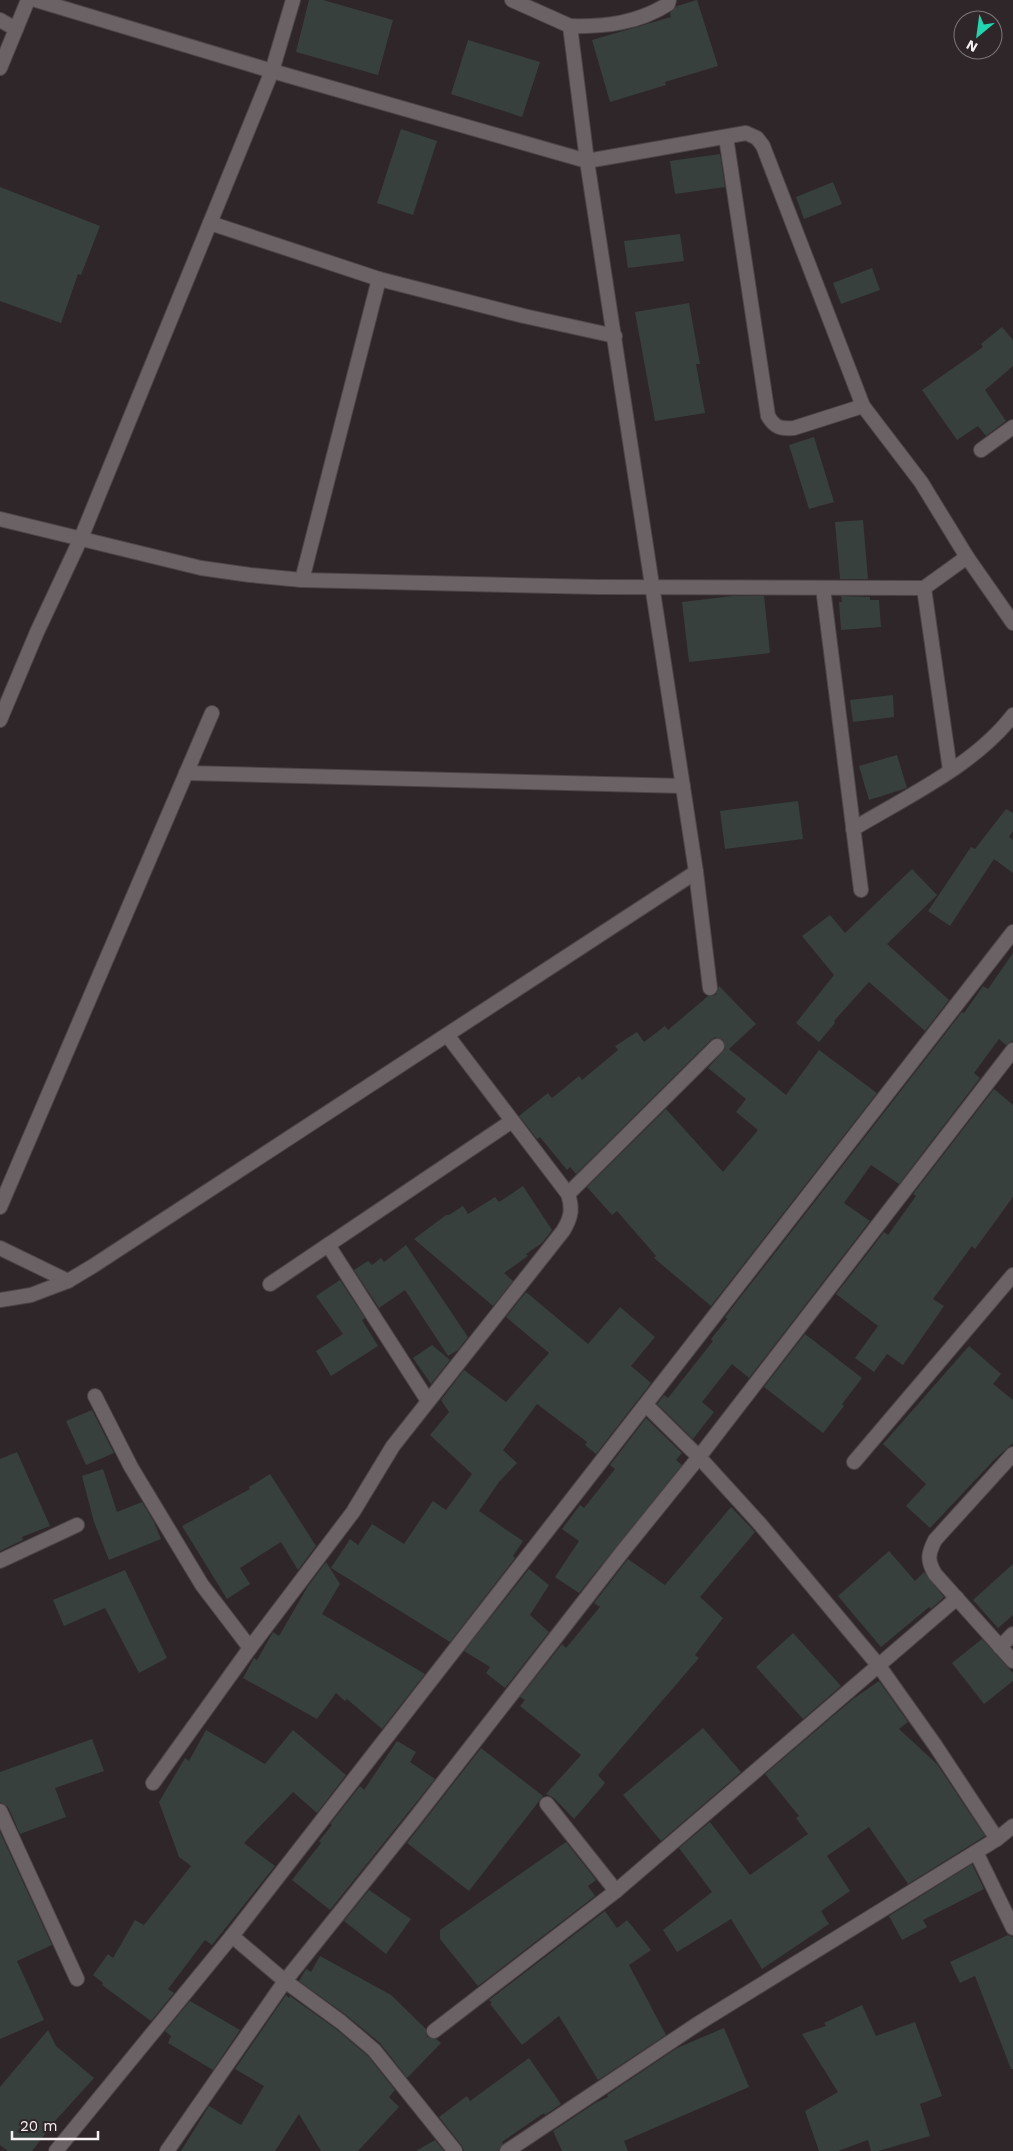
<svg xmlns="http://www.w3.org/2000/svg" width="1013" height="2151" font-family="'Work Sans',sans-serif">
<rect width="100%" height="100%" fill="#2e2629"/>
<g fill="#38403d">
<path d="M 309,0 L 323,0 L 393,20 L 378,75 L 296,52 Z"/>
<path d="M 697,0 L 718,66 L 665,82 L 666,85 L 610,102 L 592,40 L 671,17 L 670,13 L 677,6 Z"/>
<path d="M 468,40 L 540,62 L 522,117 L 451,94 Z"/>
<path d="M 401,129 L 437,141 L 413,215 L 377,203 Z"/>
<path d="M 720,154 L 725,187 L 675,194 L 670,161 Z"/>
<path d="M 833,182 L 842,204 L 804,219 L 796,197 Z"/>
<path d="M 0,187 L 100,226 L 81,275 L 78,274 L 61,323 L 0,301 Z"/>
<path d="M 680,234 L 684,261 L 628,268 L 624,241 Z"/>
<path d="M 872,268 L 880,290 L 841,304 L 833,283 Z"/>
<path d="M 689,303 L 700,364 L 696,364 L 705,413 L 655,421 L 635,312 Z"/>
<path d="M 1002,327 L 1013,340 L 1013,366 L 985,390 L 1006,421 L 986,436 L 978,426 L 957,440 L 922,390 L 983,347 L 981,344 Z"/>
<path d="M 814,437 L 834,502 L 809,509 L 789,445 Z"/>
<path d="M 863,520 L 868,579 L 840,579 L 835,522 Z"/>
<path d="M 732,596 L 764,596 L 770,653 L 689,662 L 682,602 Z"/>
<path d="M 841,596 L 870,597 L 870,600 L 879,600 L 881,627 L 841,630 L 839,602 L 842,602 Z"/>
<path d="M 893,695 L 894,717 L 853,722 L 850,700 Z"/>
<path d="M 897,755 L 907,788 L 869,800 L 859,766 Z"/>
<path d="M 798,801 L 803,839 L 725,849 L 720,811 Z"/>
<path d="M 1006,809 L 1013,813 L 1013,831 L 1009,837 L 1013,840 L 1013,873 L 994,859 L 950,926 L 928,911 L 971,847 L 975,849 Z"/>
<path d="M 912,869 L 937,895 L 887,944 L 949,1000 L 925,1031 L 869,982 L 834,1021 L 835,1023 L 819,1042 L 796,1023 L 834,975 L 802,936 L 830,915 L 845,933 Z"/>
<path d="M 1013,953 L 1013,1041 L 1006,1045 L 999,1039 L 974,1073 L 980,1078 L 899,1184 L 871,1165 L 844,1203 L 870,1221 L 749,1378 L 732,1364 L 702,1402 L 714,1412 L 693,1439 L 657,1404 L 664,1395 L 668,1398 L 713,1341 L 711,1339 L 727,1319 L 725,1317 L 962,1012 L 964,1013 L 983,986 L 988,989 Z"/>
<path d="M 719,986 L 756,1024 L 729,1049 L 786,1095 L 819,1050 L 877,1093 L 711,1306 L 654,1258 L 656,1256 L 617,1211 L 612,1215 L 587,1187 L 666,1109 L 723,1172 L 758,1130 L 736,1112 L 746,1099 L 708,1068 L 725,1049 L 723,1040 L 715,1037 L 711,1040 L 576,1174 L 570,1167 L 567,1170 L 540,1137 L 537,1139 L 519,1116 L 548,1093 L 552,1098 L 579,1076 L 582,1080 L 618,1050 L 615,1046 L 637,1032 L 644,1042 L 665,1026 L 668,1030 L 708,996 L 716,995 Z"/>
<path d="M 994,1089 L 1013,1105 L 1013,1197 L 975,1249 L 972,1246 L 933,1299 L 944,1306 L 903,1365 L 887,1354 L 874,1372 L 855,1358 L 878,1326 L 836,1294 L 884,1232 L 888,1235 L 916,1196 L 913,1194 Z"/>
<path d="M 523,1186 L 552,1230 L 542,1243 L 526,1254 L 528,1256 L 504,1273 L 513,1281 L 493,1306 L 414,1239 L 446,1215 L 449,1215 L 463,1206 L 468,1214 L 495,1197 L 499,1202 Z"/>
<path d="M 406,1245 L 468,1337 L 458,1350 L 448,1356 L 405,1290 L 379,1308 L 354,1270 L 368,1261 L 372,1265 L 381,1258 L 384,1262 Z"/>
<path d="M 340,1280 L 365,1318 L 362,1320 L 378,1346 L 331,1376 L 316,1351 L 343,1334 L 316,1296 Z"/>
<path d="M 526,1292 L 588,1344 L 620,1307 L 655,1337 L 631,1366 L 651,1383 L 596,1454 L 585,1445 L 587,1442 L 537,1404 L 503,1450 L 517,1463 L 499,1482 L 479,1511 L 523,1541 L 513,1556 L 515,1558 L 450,1642 L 331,1568 L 350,1539 L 358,1545 L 372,1524 L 404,1544 L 433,1501 L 446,1510 L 472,1474 L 430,1435 L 449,1412 L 441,1400 L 464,1370 L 506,1402 L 549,1353 L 506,1317 Z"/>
<path d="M 805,1334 L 862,1378 L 842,1404 L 844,1406 L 823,1433 L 764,1387 Z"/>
<path d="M 432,1345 L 450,1360 L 431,1384 L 413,1358 Z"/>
<path d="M 969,1346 L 1001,1374 L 993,1384 L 1013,1400 L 1013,1443 L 994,1460 L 930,1528 L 906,1506 L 926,1484 L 883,1444 Z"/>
<path d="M 92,1410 L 114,1453 L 86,1465 L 66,1421 Z"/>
<path d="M 646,1418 L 682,1453 L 676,1460 L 682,1465 L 579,1593 L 555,1577 L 579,1541 L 562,1529 L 580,1505 L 584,1508 L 615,1469 L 610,1465 Z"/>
<path d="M 17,1452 L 50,1526 L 22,1537 L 23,1540 L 0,1551 L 0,1459 Z"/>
<path d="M 103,1469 L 117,1512 L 142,1502 L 154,1522 L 161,1539 L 109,1560 L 94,1522 L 82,1476 Z"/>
<path d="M 270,1474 L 316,1546 L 298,1570 L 281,1542 L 240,1568 L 250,1584 L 227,1599 L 182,1526 L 250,1489 L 249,1487 Z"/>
<path d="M 731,1507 L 755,1532 L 700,1597 L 723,1618 L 695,1655 L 699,1658 L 598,1775 L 605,1783 L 574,1819 L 554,1798 L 546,1794 L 581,1755 L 520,1706 L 525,1700 L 520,1697 L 562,1644 L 566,1648 L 600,1607 L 594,1603 L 628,1559 L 665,1585 Z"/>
<path d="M 889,1551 L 915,1581 L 924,1572 L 944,1597 L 931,1609 L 929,1607 L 881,1647 L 838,1596 Z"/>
<path d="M 326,1562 L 340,1584 L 322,1614 L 425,1674 L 382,1729 L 347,1699 L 345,1701 L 336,1693 L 317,1719 L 243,1678 L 254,1658 L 257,1660 L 273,1632 L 279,1636 L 308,1586 Z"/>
<path d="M 1013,1564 L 1013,1615 L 998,1628 L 973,1600 Z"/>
<path d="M 529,1569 L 549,1585 L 530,1615 L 549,1632 L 505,1688 L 486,1673 L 490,1667 L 464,1651 Z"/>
<path d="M 125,1570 L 167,1658 L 139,1673 L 105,1608 L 64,1626 L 53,1600 Z"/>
<path d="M 793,1633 L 841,1686 L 803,1719 L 756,1667 Z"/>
<path d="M 982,1639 L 1013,1673 L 1013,1681 L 984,1704 L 952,1663 Z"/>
<path d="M 879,1681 L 908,1722 L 899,1729 L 937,1764 L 985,1836 L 908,1884 L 869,1827 L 827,1856 L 850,1891 L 821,1911 L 829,1924 L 762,1969 L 731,1919 L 677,1952 L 663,1930 L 712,1892 L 679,1848 L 710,1822 L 750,1875 L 808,1834 L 796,1818 L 799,1816 L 765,1774 L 853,1699 Z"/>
<path d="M 703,1728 L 741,1772 L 661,1841 L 623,1795 Z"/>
<path d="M 206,1730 L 265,1764 L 293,1730 L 346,1775 L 317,1813 L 293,1792 L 244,1843 L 275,1866 L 212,1945 L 205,1940 L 168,1989 L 174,1993 L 151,2021 L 102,1985 L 103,1983 L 93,1975 L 108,1954 L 113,1958 L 135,1920 L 144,1925 L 191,1866 L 179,1857 L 159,1802 L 185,1758 L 189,1761 Z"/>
<path d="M 92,1739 L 104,1771 L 55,1788 L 66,1817 L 20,1834 L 8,1807 L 0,1802 L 0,1772 Z"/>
<path d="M 397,1741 L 416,1752 L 410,1762 L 435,1779 L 330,1910 L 292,1880 L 321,1843 L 319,1841 L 332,1825 L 330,1824 L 360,1786 L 364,1790 Z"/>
<path d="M 481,1748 L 543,1796 L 469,1891 L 407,1843 Z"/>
<path d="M 0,1832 L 52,1945 L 17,1961 L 44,2020 L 0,2039 Z"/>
<path d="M 566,1842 L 596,1880 L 588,1886 L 595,1896 L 478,1986 L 440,1939 L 440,1930 Z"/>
<path d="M 972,1864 L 984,1889 L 923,1920 L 927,1927 L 902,1940 L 889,1916 Z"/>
<path d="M 369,1890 L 411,1919 L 386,1954 L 344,1921 Z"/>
<path d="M 605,1911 L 617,1928 L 627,1920 L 651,1950 L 629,1965 L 666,2035 L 598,2080 L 559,2016 L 522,2045 L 490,2004 L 492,2003 L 489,2000 Z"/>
<path d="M 1008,1935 L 1013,1937 L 1013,2069 L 1011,2069 L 975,1976 L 960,1983 L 950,1962 Z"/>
<path d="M 320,1956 L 391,1995 L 426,2029 L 427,2037 L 436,2039 L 441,2043 L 407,2078 L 380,2043 L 346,2015 L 299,1981 L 306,1969 L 311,1972 Z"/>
<path d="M 286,1995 L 289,1998 L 290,1996 L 336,2029 L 368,2056 L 395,2090 L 389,2097 L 399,2107 L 358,2151 L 321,2151 L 299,2114 L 275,2151 L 181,2151 L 209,2106 L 241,2125 L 264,2086 L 235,2069 Z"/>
<path d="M 190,2001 L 240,2030 L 213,2070 L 168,2043 L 171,2036 L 165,2031 Z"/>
<path d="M 862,2005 L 876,2036 L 915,2022 L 942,2096 L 920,2104 L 930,2136 L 878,2151 L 871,2151 L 868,2140 L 838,2151 L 819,2151 L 805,2111 L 838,2092 L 802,2034 L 826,2026 L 824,2023 Z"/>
<path d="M 724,2028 L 749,2087 L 624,2141 L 628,2151 L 562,2151 L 553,2131 L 595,2103 L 608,2097 L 607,2095 L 677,2048 Z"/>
<path d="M 48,2030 L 56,2046 L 94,2078 L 55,2121 L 32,2151 L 8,2151 L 0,2145 L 0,2087 Z"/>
<path d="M 529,2058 L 561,2104 L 545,2115 L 544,2113 L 502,2142 L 503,2143 L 498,2151 L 464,2151 L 462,2146 L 439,2117 L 467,2096 L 470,2101 Z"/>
<path d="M 435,2140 L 444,2151 L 416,2151 Z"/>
</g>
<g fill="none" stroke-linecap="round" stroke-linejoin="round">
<g stroke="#4c4548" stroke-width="16">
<g id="minor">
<path d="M 36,0 L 272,71 L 587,161 L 746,133 L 757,138 L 763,146 L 863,406 L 921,482 L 967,557"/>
<path d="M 512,0 L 570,26"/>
<path d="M 669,0 L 668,4 C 638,23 605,27 570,26 L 587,161 L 696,872 L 710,988"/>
<path d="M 0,20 L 16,29"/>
<path d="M 726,137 L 768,416 C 775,428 781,429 794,428 L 863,406"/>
<path d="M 210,223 L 379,279 L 524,316 L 615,336"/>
<path d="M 981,450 L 1013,427"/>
<path d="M 0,519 L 201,568 L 250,575 L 302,580 L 597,587 L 924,588 L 967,557 L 1013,623"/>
<path d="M 302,580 L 379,279"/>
<path d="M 823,588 L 861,890"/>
<path d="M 924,588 L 950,770"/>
<path d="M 0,720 L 37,632 L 81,538 L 210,223 L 272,71 L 293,0"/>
<path d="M 186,773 L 683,786"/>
<path d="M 853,829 C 906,797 975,765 1013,715"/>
<path d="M 568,1194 L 717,1046"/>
<path d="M 0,1207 L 212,713"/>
<path d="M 328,1245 L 428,1401"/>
<path d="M 0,1248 L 68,1281 L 93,1266 L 696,872"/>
<path d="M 270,1284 L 512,1121"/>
<path d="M 0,1300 L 31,1295 L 68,1281"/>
<path d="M 95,1396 L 131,1467 L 202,1585 L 250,1648"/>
<path d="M 646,1405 L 699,1457 L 760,1524 L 879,1666 L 935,1745 L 997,1839"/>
<path d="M 1013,1454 L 935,1540 C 928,1554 927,1560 935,1574 L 1013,1661"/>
<path d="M 854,1462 L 1013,1275"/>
<path d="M 0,1561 L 77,1525"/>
<path d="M 1000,1647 L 1013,1634"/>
<path d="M 153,1783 L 250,1648 L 353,1512 L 393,1446 L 563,1231 C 571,1218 573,1209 568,1194 L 447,1035"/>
<path d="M 547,1804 L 616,1891"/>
<path d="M 0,1811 L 77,1979"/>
<path d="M 976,1852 L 1013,1928"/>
<path d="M 232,1936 L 285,1981 L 341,2022 L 374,2050 L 455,2151"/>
<path d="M 434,2031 L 616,1891 L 957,1598"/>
<path d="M 56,2151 L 232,1936 L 1013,932"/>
<path d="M 167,2151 L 285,1981 L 413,1821 L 623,1551 L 699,1457 L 1013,1050"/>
<path d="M 507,2151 L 699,2023 L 997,1839 L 1013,1826"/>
</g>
</g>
<g stroke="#4c4548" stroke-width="16">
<path id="tertiary" d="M 0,68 L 28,0"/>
</g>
<use href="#minor" stroke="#6b6265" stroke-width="14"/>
<use href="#tertiary" stroke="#6b6265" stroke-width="14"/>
</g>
<g transform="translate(978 35) rotate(209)"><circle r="24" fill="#2e2629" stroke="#7e7779"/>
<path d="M0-4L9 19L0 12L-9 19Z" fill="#22d5af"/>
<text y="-8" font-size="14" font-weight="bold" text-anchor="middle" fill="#f5f0f1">N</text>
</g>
<path d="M12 2131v8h86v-8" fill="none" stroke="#f5f0f1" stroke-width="2.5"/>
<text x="20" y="2131" font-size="15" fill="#f5f0f1" stroke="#2e2629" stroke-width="4" paint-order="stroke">20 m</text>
</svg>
